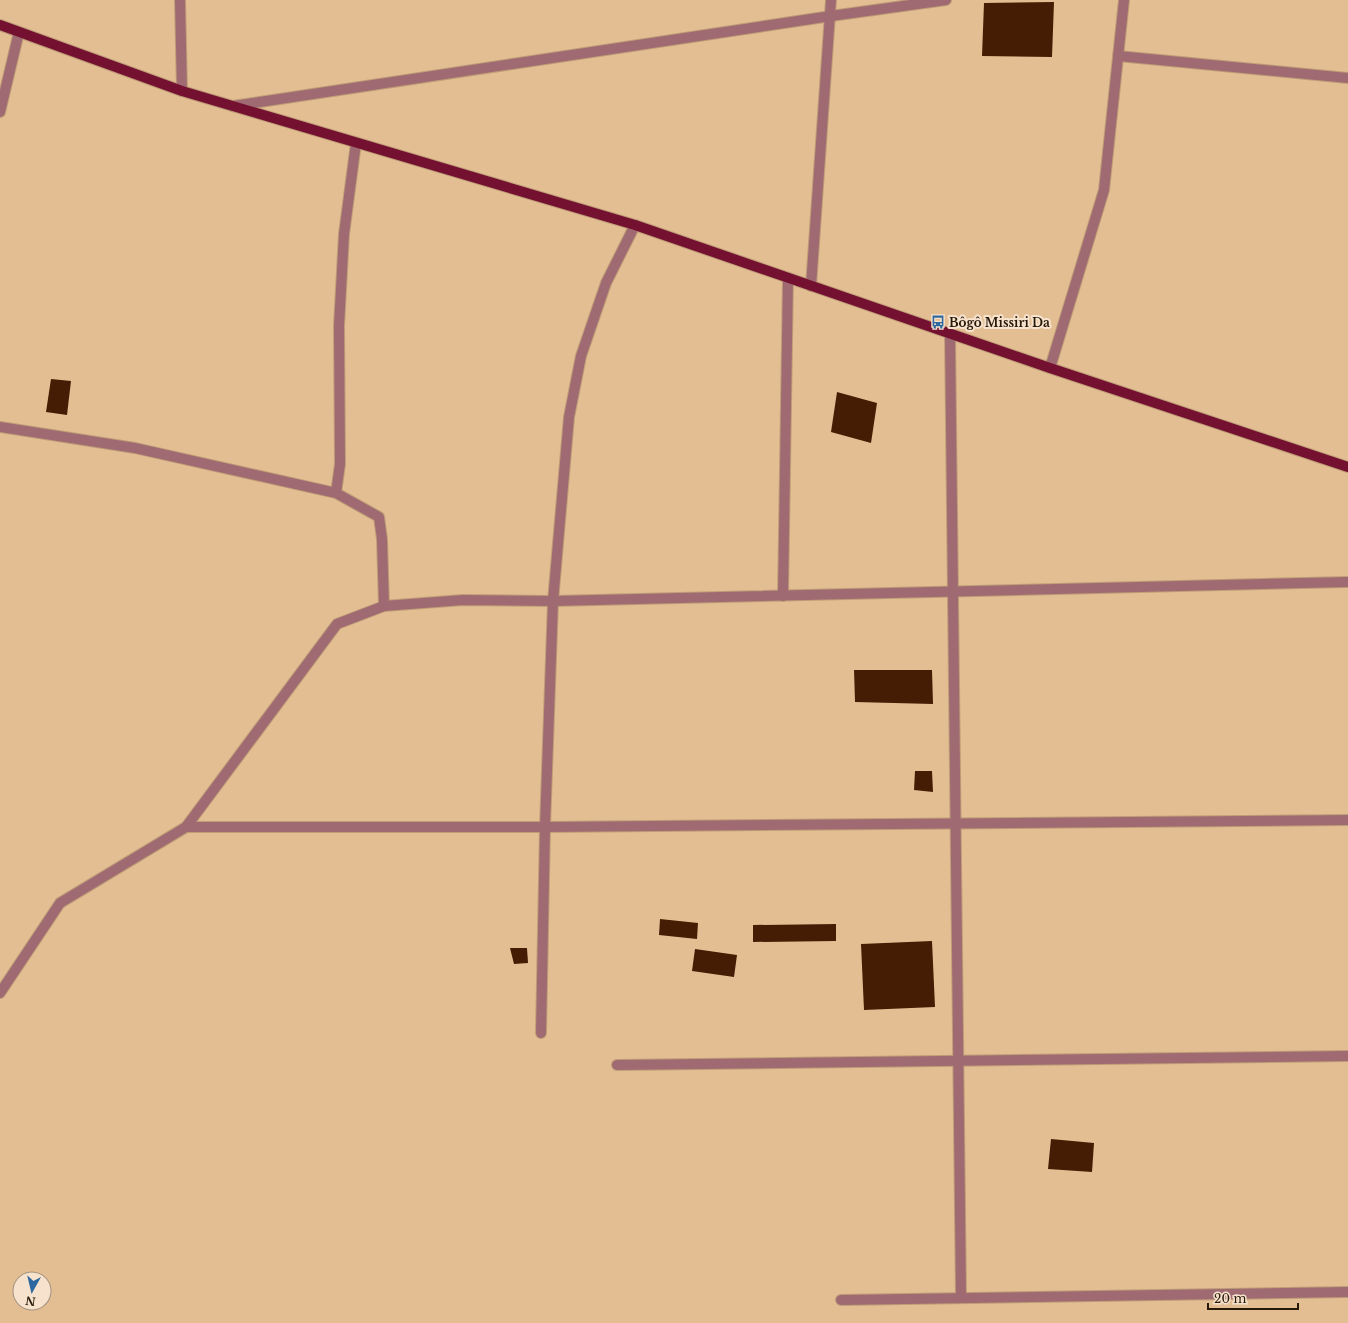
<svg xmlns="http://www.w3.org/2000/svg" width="1348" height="1323" font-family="'Libre Baskerville',serif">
<rect width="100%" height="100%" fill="#e4be93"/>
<g fill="#451d04">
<path d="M 1054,2 L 1052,57 L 982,56 L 984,3 Z"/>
<path d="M 51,379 L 71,381 L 67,415 L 46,412 Z"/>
<path d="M 837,392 L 877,403 L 871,443 L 831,432 Z"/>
<path d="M 854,670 L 932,670 L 933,704 L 855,702 Z"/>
<path d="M 915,771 L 932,771 L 933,792 L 914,790 Z"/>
<path d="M 660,919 L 698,923 L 697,939 L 659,935 Z"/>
<path d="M 836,924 L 836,941 L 753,942 L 753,925 Z"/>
<path d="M 932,941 L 935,1007 L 864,1010 L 861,944 Z"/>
<path d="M 510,948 L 527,948 L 528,963 L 514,964 Z"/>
<path d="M 695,949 L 737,955 L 734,977 L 692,971 Z"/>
<path d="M 1051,1139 L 1094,1143 L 1092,1172 L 1048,1169 Z"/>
</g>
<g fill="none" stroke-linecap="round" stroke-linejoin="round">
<g stroke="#be9d77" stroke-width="12">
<g id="minor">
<path d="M 180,0 L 182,91"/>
<path d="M 1118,56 L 1348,78"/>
<path d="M 233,106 L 831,16 L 946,0"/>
<path d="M 0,112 L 19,32"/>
<path d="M 811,286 L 831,0"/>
<path d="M 950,334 L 961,1298"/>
<path d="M 1050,368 L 1104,190 L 1124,0"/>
<path d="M 0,427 L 135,448 L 336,493 L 379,517 L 382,539 L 384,606"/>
<path d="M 336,493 L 340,464 L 339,326 L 344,234 L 356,143"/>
<path d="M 783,596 L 788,278"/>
<path d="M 186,827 L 545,827 L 1348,820"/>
<path d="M 0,993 L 60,903 L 186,827 L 337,624 L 384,606 L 463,600 L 553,601 L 1348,582"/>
<path d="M 541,1033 L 545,827 L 553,601 L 569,417 L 581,356 L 606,283 L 635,225"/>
<path d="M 617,1065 L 1348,1056"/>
<path d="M 841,1300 L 1348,1292"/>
</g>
</g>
<g stroke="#be9d77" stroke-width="12">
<path id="major" d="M 0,25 L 182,91 L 635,225 L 1050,368 L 1348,467"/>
</g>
<use href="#minor" stroke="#a06a72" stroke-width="10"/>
<use href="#major" stroke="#751130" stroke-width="10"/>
</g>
<defs>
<g id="bus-bare" transform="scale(1.08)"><path d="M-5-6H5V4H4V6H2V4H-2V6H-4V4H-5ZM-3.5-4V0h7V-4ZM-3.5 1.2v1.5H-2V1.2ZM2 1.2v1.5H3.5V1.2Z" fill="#2d69a0" stroke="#f6e2cd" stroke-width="2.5" paint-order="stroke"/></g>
</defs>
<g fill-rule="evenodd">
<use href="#bus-bare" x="938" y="322"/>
</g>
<g text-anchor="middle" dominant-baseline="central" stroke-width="4" stroke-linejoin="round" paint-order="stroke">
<g font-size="12" font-weight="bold" fill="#271908" stroke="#f6e2cd" text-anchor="start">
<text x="949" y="322">Bôgô Missiri Da</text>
</g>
</g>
<g transform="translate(32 1291) rotate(188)"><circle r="19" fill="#f6e2cd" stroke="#a3927e"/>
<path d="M0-3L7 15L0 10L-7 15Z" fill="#2d69a0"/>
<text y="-6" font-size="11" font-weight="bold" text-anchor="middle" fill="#271908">N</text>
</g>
<path d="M1208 1303v6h90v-6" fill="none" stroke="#271908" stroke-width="2"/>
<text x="1214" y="1303" font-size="12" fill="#271908" stroke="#f6e2cd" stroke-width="3" paint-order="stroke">20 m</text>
</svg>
